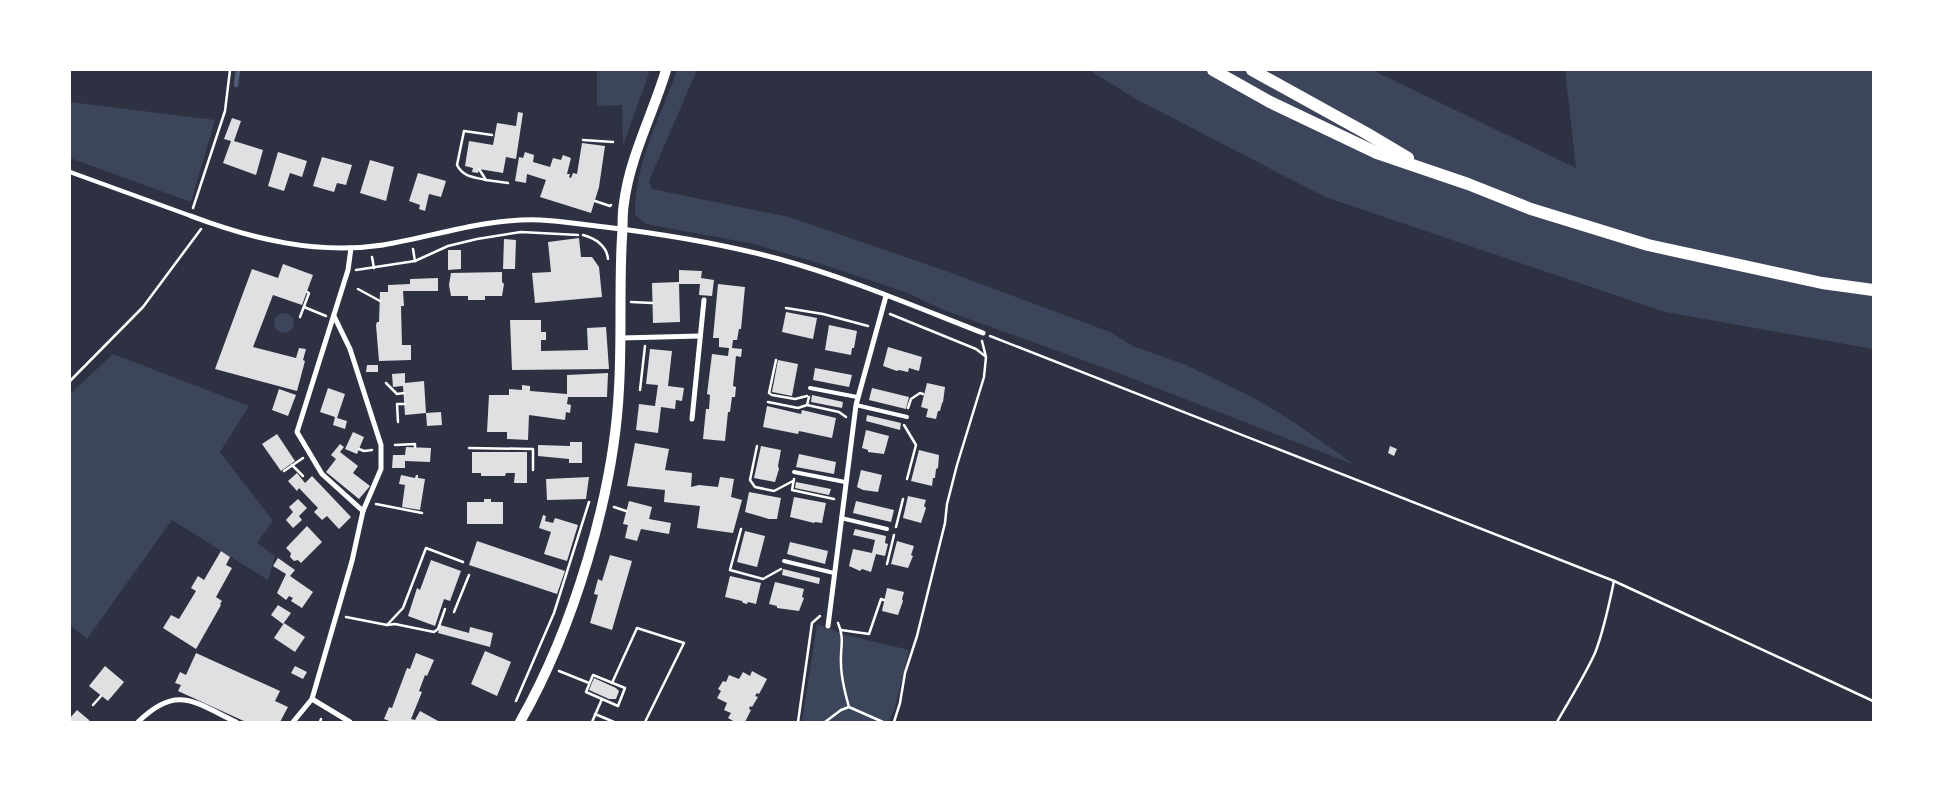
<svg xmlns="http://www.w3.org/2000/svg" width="1943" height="792" font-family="Lato,sans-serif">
<rect width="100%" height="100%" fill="#2d3142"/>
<g fill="#3c4559">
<path d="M 597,70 L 650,70 L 623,146 L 622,105 L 597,106 Z"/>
<path d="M 677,70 L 697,70 L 649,181 L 652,189 L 789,217 L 949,272 L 1110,332 L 1133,346 L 1186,365 L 1256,399 L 1295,423 L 1355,465 L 1118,373 L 941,309 L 908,293 L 815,262 L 754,244 L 646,224 L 635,215 C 634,163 661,117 677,70 Z"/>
<path d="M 1089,70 L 1372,70 L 1576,168 L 1565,70 L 1873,70 L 1873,349 L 1665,312 L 1325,197 L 1136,99 Z"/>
<path d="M 70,102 L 215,120 L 191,202 L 70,158 Z"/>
<circle cx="284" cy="323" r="10"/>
<path d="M 113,354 L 249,406 L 220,452 L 273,521 L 257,543 L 275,556 L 268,580 L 172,520 L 87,639 L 70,625 L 70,394 Z"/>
<path d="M 817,624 L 846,635 L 909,650 L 895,708 L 888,722 L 802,722 Z"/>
</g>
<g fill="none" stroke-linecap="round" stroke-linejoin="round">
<path stroke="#4f5d75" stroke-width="4.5" d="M 236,85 L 238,70"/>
</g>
<g fill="#e0e0e3">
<path d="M 518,112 L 523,113 L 516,159 L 506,157 L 503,173 L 479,169 L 478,173 L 472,172 L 473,168 L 465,166 L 469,141 L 493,145 L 497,123 L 516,126 Z"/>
<path d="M 232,118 L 241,121 L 234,141 L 263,150 L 256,175 L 223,163 L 231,141 L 224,139 Z"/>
<path d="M 582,143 L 605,146 L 599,187 L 591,213 L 540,197 L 546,180 L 527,174 L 526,183 L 515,181 L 519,157 L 523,158 L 525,152 L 534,155 L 533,162 L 550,167 L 553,158 L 561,160 L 563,155 L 571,158 L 567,174 L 570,174 L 569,177 L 571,178 L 573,173 L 577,174 Z"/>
<path d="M 278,152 L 307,161 L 302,177 L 290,173 L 284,191 L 268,186 Z"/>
<path d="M 322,157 L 352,165 L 346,185 L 337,183 L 334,192 L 313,186 Z"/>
<path d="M 370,160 L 394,167 L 386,201 L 360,193 Z"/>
<path d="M 418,173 L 446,181 L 441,197 L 429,194 L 425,211 L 419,209 L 420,205 L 409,201 Z"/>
<path d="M 579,238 L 581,257 L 592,257 L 599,267 L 602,297 L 535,303 L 532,273 L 551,272 L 548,242 Z"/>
<path d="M 504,239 L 516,240 L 515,269 L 503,269 Z"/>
<path d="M 448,250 L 461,250 L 461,269 L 448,270 Z"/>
<path d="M 283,264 L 313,275 L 302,305 L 273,295 L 253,347 L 296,358 L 299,348 L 306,349 L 303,360 L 305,361 L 297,391 L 215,369 L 252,269 L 278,278 Z"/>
<path d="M 679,270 L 702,271 L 701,278 L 714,280 L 712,296 L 699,295 L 700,284 L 679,284 L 680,322 L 653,323 L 652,283 L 679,282 Z"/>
<path d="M 502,272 L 502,282 L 504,284 L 502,296 L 485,296 L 485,300 L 468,300 L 468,296 L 451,296 L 449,285 L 451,273 Z"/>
<path d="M 438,278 L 438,291 L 403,291 L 404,306 L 401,306 L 402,345 L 411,345 L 411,360 L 379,361 L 376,325 L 377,322 L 379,322 L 380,292 L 388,292 L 388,285 L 410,284 L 410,279 Z"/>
<path d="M 718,284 L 745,287 L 741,329 L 739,329 L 737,340 L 733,340 L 732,348 L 742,349 L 741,357 L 736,356 L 733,386 L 736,387 L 735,397 L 732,397 L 730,412 L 728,412 L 725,441 L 703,439 L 706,409 L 709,409 L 710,395 L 707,394 L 712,354 L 728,356 L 729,348 L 719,347 L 719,338 L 713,338 Z"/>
<path d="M 786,312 L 817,318 L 813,339 L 782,332 Z"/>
<path d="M 510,320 L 541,320 L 541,332 L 546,332 L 546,340 L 541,340 L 541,351 L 588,350 L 587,328 L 606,327 L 609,369 L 512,370 Z"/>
<path d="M 829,325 L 857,331 L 854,348 L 852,348 L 851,355 L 825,350 Z"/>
<path d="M 888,347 L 922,357 L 919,371 L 909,368 L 908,372 L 899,370 L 897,371 L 883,366 Z"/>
<path d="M 650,349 L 672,351 L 668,386 L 684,388 L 682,401 L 676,400 L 675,409 L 661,407 L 658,433 L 636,430 L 639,404 L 655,406 L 658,385 L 646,384 Z"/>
<path d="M 778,360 L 798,364 L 792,396 L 772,392 Z"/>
<path d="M 367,365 L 378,365 L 378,372 L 366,372 Z"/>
<path d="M 815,368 L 852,375 L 849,387 L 813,380 Z"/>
<path d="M 405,373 L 405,383 L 424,381 L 426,413 L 441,412 L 442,425 L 427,426 L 426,413 L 405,415 L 403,386 L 393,387 L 392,374 Z"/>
<path d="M 608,373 L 607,397 L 568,397 L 567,404 L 571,405 L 570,413 L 566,412 L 565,420 L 529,415 L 528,440 L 507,439 L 507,432 L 487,432 L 489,395 L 509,395 L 509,389 L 522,390 L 522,385 L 530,386 L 530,391 L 567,394 L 567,375 Z"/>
<path d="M 927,383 L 945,387 L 943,402 L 942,403 L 940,411 L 938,411 L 936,419 L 926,417 L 928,409 L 921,407 Z"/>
<path d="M 328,388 L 345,394 L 337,418 L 347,421 L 345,429 L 333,425 L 335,417 L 320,412 Z"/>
<path d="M 872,388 L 909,397 L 906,409 L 869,400 Z"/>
<path d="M 279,389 L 296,395 L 288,416 L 272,410 Z"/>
<path d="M 812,395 L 843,402 L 842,408 L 811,402 Z"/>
<path d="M 767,406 L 801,414 L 802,410 L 836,418 L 832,438 L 799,431 L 798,434 L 763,427 Z"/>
<path d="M 867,415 L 901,423 L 900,430 L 866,421 Z"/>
<path d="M 866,430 L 889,436 L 884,454 L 868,452 L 868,450 L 862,448 Z"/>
<path d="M 353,432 L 364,437 L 357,454 L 345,449 Z"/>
<path d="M 277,434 L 295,461 L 281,471 L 262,444 Z"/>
<path d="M 570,442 L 582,442 L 582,463 L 569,463 L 569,459 L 538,456 L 538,445 L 570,446 Z"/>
<path d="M 635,443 L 669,449 L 665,470 L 692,473 L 691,487 L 699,485 L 718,487 L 720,477 L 734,479 L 731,497 L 742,500 L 733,533 L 697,528 L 700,506 L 664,502 L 665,490 L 627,486 Z"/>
<path d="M 340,444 L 344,447 L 340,452 L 358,466 L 353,473 L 370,486 L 359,499 L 326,472 L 336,459 L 331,455 Z"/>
<path d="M 761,446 L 781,450 L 778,466 L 779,469 L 775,482 L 754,478 Z"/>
<path d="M 1390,446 L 1397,449 L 1394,456 L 1388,453 Z"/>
<path d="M 406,447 L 431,448 L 430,462 L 405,461 L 405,468 L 392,468 L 393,455 L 405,455 Z"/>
<path d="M 919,450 L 939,455 L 938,468 L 936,469 L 935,478 L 933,478 L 932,486 L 911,481 Z"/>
<path d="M 472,452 L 527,452 L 527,483 L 514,483 L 515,473 L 506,473 L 505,476 L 481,476 L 481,473 L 472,473 Z"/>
<path d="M 799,454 L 836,462 L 834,474 L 796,467 Z"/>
<path d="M 861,470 L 882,475 L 878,492 L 863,490 L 857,487 Z"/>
<path d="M 297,473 L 305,483 L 312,476 L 351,517 L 339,529 L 327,516 L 322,520 L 314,512 L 318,508 L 299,488 L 297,491 L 288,481 Z"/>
<path d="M 401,475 L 415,478 L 416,475 L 418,475 L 418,478 L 425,479 L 420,510 L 402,507 L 405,485 L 399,484 Z"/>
<path d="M 589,477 L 586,499 L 547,500 L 546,479 Z"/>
<path d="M 796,482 L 831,489 L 829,495 L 795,488 Z"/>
<path d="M 749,492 L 781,498 L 777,519 L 769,519 L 745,512 Z"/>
<path d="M 908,496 L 926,500 L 924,506 L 926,508 L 921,523 L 903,518 Z"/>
<path d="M 794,497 L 826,503 L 822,523 L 815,522 L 814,523 L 790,517 Z"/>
<path d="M 298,499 L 307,508 L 299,516 L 302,520 L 293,528 L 286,520 L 293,512 L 289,507 Z"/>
<path d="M 484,499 L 491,499 L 491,502 L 503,502 L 503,524 L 467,524 L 467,502 L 484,502 Z"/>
<path d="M 629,501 L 652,507 L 649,519 L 671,523 L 669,534 L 641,529 L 637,541 L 625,538 L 628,525 L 623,524 Z"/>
<path d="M 856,501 L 894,510 L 891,522 L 853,513 Z"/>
<path d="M 543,515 L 546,516 L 545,521 L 553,523 L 555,518 L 578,525 L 567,561 L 544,554 L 551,532 L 539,528 Z"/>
<path d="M 307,526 L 322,542 L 301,563 L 298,560 L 294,561 L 290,557 L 291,553 L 286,548 Z"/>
<path d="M 855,529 L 886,536 L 885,543 L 888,544 L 885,556 L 876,554 L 871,572 L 862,569 L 860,571 L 849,566 L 853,549 L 872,553 L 875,540 L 853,535 Z"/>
<path d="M 745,531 L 765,536 L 757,567 L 737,562 Z"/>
<path d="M 477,541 L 565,571 L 557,594 L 469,565 Z"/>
<path d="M 897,541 L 914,546 L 911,555 L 913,556 L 908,568 L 891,564 Z"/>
<path d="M 790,542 L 828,551 L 825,564 L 787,554 Z"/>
<path d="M 221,551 L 230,557 L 226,565 L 232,568 L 216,597 L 222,601 L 220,604 L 221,605 L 196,649 L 163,628 L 171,615 L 179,619 L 196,591 L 191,588 L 198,576 L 204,580 Z"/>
<path d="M 610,555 L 632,561 L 612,630 L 590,623 L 598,595 L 594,594 L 598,579 L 602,581 Z"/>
<path d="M 278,558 L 295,570 L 290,576 L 313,592 L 302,608 L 291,601 L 293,598 L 289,596 L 286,600 L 277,593 L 286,574 L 273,566 Z"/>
<path d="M 431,560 L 461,571 L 450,601 L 444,599 L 435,626 L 408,616 L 417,588 L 420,590 Z"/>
<path d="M 783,569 L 820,578 L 819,584 L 782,575 Z"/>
<path d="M 730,576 L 761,583 L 756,604 L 748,602 L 747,604 L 743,603 L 742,601 L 725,597 Z"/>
<path d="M 775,582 L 804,589 L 802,597 L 804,598 L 799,611 L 777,608 L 777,606 L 769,604 Z"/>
<path d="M 887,588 L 904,592 L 902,599 L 903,601 L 898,615 L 882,611 Z"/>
<path d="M 278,605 L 291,613 L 283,624 L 271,615 Z"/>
<path d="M 284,623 L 305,637 L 295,652 L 274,638 Z"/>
<path d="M 440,625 L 469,633 L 470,627 L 493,633 L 490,647 L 438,633 Z"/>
<path d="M 485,651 L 511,662 L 497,696 L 471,684 Z"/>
<path d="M 196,653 L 280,691 L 275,701 L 288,707 L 280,722 L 246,722 L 178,691 L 181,685 L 175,683 L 180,672 L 186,675 Z"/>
<path d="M 416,653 L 434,660 L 427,676 L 425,675 L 419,691 L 422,692 L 411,719 L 415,720 L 420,711 L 440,722 L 392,722 L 384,719 L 389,707 L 392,708 L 407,668 L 410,669 Z"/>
<path d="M 105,666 L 124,682 L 108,701 L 89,686 Z"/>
<path d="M 295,666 L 307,672 L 303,679 L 291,673 Z"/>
<path d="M 752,671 L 767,679 L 759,694 L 757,693 L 755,696 L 758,697 L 752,707 L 750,706 L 749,709 L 751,710 L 745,722 L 735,722 L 728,718 L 731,713 L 724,710 L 727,703 L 717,698 L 721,691 L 718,689 L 723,681 L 726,682 L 729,675 L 739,679 L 743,672 L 750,676 Z"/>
<path d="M 594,678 L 616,688 L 619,691 L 616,699 L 609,699 L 589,690 Z"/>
<path d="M 77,710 L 89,720 L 90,722 L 70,722 L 70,718 Z"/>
</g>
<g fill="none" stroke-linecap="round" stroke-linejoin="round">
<g stroke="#fff" stroke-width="2.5">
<path d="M 583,140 L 613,142"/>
<path d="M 479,169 L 486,180 L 508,183"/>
<path d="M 486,180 C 474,177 463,177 457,165 L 464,131 L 492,135"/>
<path d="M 595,201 L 610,206 L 611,205"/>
<path d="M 193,208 L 225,111 L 230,70"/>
<path d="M 583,235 C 595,238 607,246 608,259"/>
<path d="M 413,249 L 415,261"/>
<path d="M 372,257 L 374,268"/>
<path d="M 356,270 L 415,261 L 448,246 L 477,239 L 521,232 L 578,235"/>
<path d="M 358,289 L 380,301"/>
<path d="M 631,302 L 652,303"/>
<path d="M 304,307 L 326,316"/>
<path d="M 786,308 L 823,314 L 868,326"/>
<path d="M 890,314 L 976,349 L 985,356"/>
<path d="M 300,317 L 309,293 L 307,292"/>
<path d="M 990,336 L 1614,581 L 1873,701"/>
<path d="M 776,360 L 769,393 L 772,395 L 795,399 L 807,396"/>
<path d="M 70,381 L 143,307 L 201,229"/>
<path d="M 386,383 L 397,394 L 404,393"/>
<path d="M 640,390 L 645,346"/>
<path d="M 768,402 L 798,408 L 807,405 L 809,397"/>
<path d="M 807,405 L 839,412 L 846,417"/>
<path d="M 908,408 L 911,399 L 920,393 L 923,394"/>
<path d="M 398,422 L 397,404 L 405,404"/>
<path d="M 904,425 L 916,445 L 907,479"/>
<path d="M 395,445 L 415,444 L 415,447"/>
<path d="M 757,446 L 750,480 L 755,487 L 774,491 L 793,481"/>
<path d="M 469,448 L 533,449 L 533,470"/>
<path d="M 359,449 L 364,451 L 372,450"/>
<path d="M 292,465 L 303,476"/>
<path d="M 284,471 L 303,458"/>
<path d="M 794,479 L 792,490 L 834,499"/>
<path d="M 376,504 L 422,513"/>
<path d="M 614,507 L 626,511"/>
<path d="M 896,527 L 903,499"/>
<path d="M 741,529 L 730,570 L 763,579 L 781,569"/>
<path d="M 887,564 L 894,535"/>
<path d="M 454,612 L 469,575"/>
<path d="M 346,617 L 387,625 L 395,624 L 434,632 L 438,629 L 445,609"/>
<path d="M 838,623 C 845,639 840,648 841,663 C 841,678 845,693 849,707"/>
<path d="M 387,625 L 403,608 L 426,548 L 463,562"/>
<path d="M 841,630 L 869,634 L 881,599 L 884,600"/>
<path d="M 559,671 L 589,683"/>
<path d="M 593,675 L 625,688 L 618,706 L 586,692 Z"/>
<path d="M 612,683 L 637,628 L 684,643 L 645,722"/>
<path d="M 516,701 L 554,613 L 589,502"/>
<path d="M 93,705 L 101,696"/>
<path d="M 595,714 L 614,722"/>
<path d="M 320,722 L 321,719"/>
<path d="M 592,722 L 602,699"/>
<path d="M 798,722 L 812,623 L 820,616"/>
<path d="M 825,722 L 841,710 L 849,707 L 883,722"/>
<path d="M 894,722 L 900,703 L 905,673 L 917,636 L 945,523 L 947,504 L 957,465 L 984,377 L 986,357 L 982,341"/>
<path d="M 1557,722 C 1570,699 1584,677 1595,653 C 1604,630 1609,605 1614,581"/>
</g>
<g stroke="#fff" stroke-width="4">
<path d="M 70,172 L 191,216"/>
<path d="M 810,388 L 857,397"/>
<path d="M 856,405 L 907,417"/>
<path d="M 794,472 L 845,482"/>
<path d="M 841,518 L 887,529"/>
<path d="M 784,561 L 834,573"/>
</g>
<g stroke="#fff" stroke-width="5">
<path d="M 191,216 C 252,239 317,255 383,245 C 436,236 486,218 540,220 C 562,221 584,225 605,227 C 663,234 723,244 779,259 C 848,278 916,307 983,333"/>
<path d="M 351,248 L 348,270 L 297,432 L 322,474 L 363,511"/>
<path d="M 621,338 L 700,336"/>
<path d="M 692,419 L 704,300"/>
<path d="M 828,626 L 856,405 L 886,296"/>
<path d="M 312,699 L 350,722"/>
<path d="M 138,722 C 177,684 194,702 236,722"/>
<path d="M 293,722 L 312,699 L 352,561 L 363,511 L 381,469 L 381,445 L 350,349 L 334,316"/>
</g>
<path stroke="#fff" stroke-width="10" d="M 520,722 C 573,629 614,495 619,388 C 622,337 619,287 622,237 C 623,226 622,214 624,203 C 630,156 653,114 666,70"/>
<g stroke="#fff" stroke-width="12">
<path d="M 1213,70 L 1270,102 L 1377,153 L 1468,184 L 1531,209 L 1648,245 L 1822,283 L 1873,290"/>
<path d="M 1252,70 L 1366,133 L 1408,158"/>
</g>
</g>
<rect width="1943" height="792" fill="none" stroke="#ffffff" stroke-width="142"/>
</svg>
